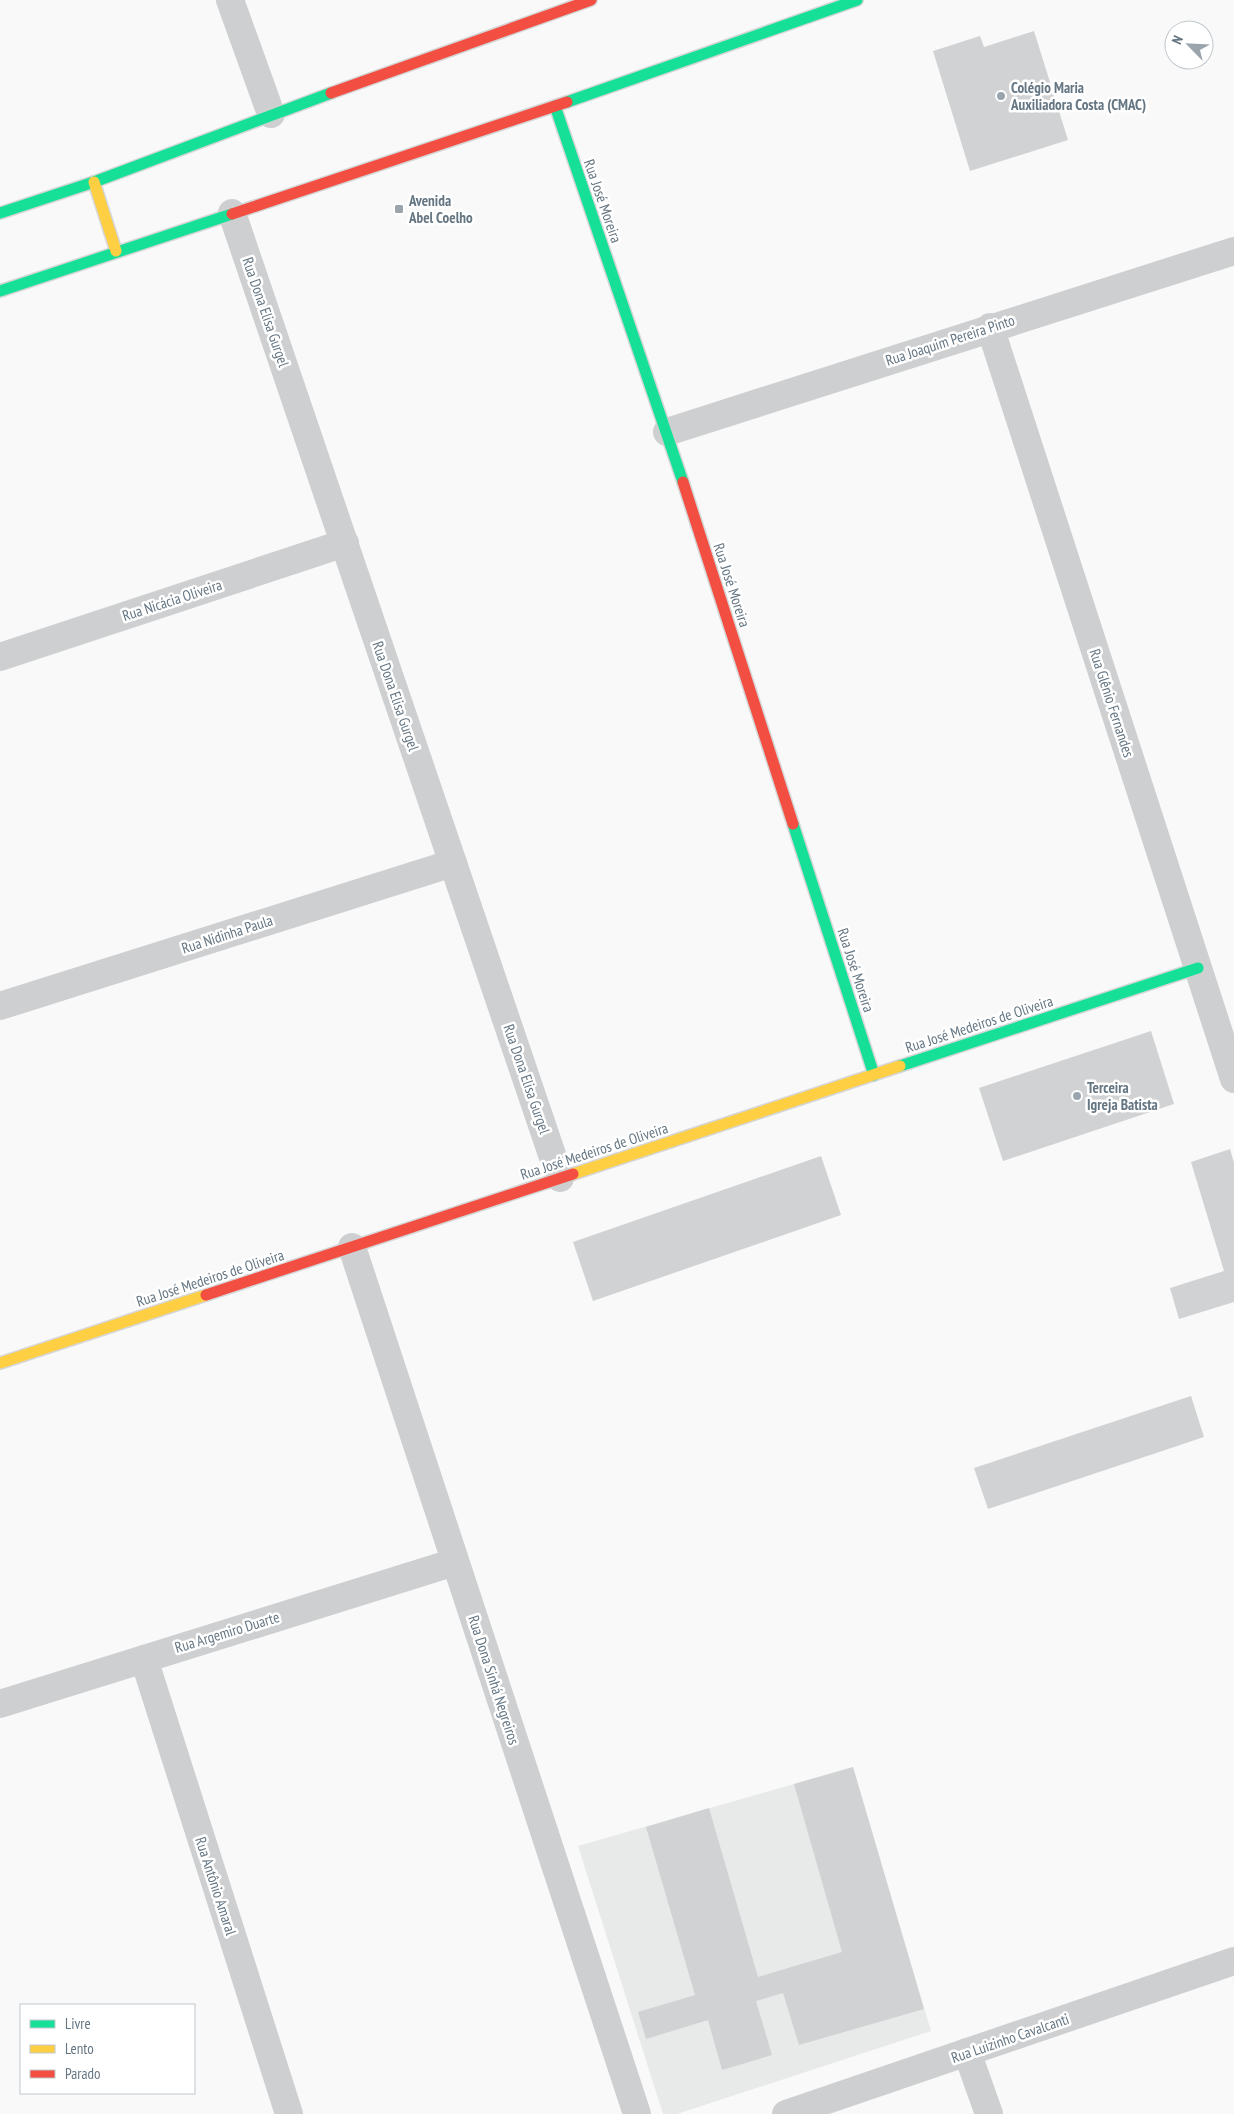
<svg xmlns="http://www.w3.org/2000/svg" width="1234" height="2114" font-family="'PT Sans Narrow',sans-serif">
<rect width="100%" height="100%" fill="#f9f9f9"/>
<path fill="#e8e9e9" d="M 853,1767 L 931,2031 L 677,2114 L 663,2114 L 578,1846 Z"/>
<g fill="#d0d2d3">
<path d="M 1034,31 L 1068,140 L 970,171 L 933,51 L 980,36 L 984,47 Z"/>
<path d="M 1151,1031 L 1174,1104 L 1003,1161 L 979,1088 Z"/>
<path d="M 1230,1149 L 1234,1163 L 1234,1302 L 1179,1319 L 1170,1288 L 1224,1271 L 1191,1162 Z"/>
<path d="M 821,1156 L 841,1215 L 593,1301 L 573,1242 Z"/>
<path d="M 1191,1396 L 1204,1437 L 988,1509 L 974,1468 Z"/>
<path d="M 853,1767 L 924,2009 L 799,2045 L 783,1993 L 756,2001 L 772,2055 L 722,2070 L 708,2020 L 646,2039 L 638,2012 L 695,1995 L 646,1827 L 709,1808 L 758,1977 L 842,1952 L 794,1784 Z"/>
</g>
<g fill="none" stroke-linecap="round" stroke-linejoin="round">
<g stroke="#d5d6d7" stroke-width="14">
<g id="fast">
<path d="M 567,102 L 857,0"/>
<path d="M 555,106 L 683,482"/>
<path d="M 0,213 L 94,182 L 331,93"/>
<path d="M 0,291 L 232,214"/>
<path d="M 793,824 L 874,1075"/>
<path d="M 900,1066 L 1198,968"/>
</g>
</g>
<g stroke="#d5d6d7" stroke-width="14">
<g id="slow">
<path d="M 94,182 L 116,251"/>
<path d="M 573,1174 L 900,1066"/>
<path d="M 0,1363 L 206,1295"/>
</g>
</g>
<g stroke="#d5d6d7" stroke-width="14">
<g id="jam">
<path d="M 331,93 L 591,0"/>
<path d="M 232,214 L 567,102"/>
<path d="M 683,482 L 793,824"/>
<path d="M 206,1295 L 573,1174"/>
</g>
</g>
<g stroke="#cecfd0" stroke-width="28">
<path d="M 230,0 L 271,114"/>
<path d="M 232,213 L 560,1178"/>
<path d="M 990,327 L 1234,1079"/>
<path d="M 667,432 L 1234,251"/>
<path d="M 0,657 L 345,543"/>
<path d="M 0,1006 L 453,863"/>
<path d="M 352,1247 L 637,2114"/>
<path d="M 144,1659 L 289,2114"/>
<path d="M 0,1704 L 455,1562"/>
<path d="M 967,2052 L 989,2114"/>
<path d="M 786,2114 L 1234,1961"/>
</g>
<use href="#fast" stroke="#16e098" stroke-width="11"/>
<use href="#slow" stroke="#ffcf43" stroke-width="11"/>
<use href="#jam" stroke="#f24e42" stroke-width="11"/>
</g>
<g fill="#99a4ac" stroke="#fff" stroke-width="2">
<circle cx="1001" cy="96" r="5"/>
<rect x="394" y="204" width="10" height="10" rx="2.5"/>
<circle cx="1077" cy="1096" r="5"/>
</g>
<g text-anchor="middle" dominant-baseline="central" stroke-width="5" stroke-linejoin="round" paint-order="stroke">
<g font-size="15" font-weight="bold" fill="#657683" stroke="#fff" text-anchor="start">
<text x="1011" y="87">Colégio Maria<tspan x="1011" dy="17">Auxiliadora Costa (CMAC)</tspan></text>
<text x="409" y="200">Avenida<tspan x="409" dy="17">Abel Coelho</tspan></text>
<text x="1087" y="1087">Terceira<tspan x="1087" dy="17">Igreja Batista</tspan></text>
</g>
<g font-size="15" fill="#657683" stroke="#fff">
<text transform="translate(603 201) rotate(71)">Rua José Moreira</text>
<text transform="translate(266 312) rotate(71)">Rua Dona Elisa Gurgel</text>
<text transform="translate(950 340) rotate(-18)">Rua Joaquim Pereira Pinto</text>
<text transform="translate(732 585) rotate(72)">Rua José Moreira</text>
<text transform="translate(172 600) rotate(-18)">Rua Nicácia Oliveira</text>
<text transform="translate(396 696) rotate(71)">Rua Dona Elisa Gurgel</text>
<text transform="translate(1112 703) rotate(72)">Rua Glênio Fernandes</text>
<text transform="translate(227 934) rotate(-18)">Rua Nidinha Paula</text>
<text transform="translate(856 970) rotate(72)">Rua José Moreira</text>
<text transform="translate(979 1024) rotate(-18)">Rua José Medeiros de Oliveira</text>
<text transform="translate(527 1079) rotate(71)">Rua Dona Elisa Gurgel</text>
<text transform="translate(594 1151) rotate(-18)">Rua José Medeiros de Oliveira</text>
<text transform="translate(210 1278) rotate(-18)">Rua José Medeiros de Oliveira</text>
<text transform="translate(227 1632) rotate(-17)">Rua Argemiro Duarte</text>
<text transform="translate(494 1680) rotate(72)">Rua Dona Sinhá Negreiros</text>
<text transform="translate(216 1886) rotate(72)">Rua Antônio Amaral</text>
<text transform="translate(1010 2038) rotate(-19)">Rua Luizinho Cavalcanti</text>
</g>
</g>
<rect x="20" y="2004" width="175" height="90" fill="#ffffff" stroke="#c1c8cd"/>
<rect x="30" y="2020" width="25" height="8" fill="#16e098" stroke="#c1c8cd"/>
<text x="65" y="2029" font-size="15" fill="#657683">Livre</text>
<rect x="30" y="2045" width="25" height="8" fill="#ffcf43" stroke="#c1c8cd"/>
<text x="65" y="2054" font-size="15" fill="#657683">Lento</text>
<rect x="30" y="2070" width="25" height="8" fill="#f24e42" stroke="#c1c8cd"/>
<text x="65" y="2079" font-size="15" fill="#657683">Parado</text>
<g transform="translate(1189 45) rotate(294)"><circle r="24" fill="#ffffff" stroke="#c1c8cd"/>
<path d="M0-4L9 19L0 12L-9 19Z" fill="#99a4ac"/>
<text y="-8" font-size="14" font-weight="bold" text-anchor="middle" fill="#657683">N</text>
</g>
</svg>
